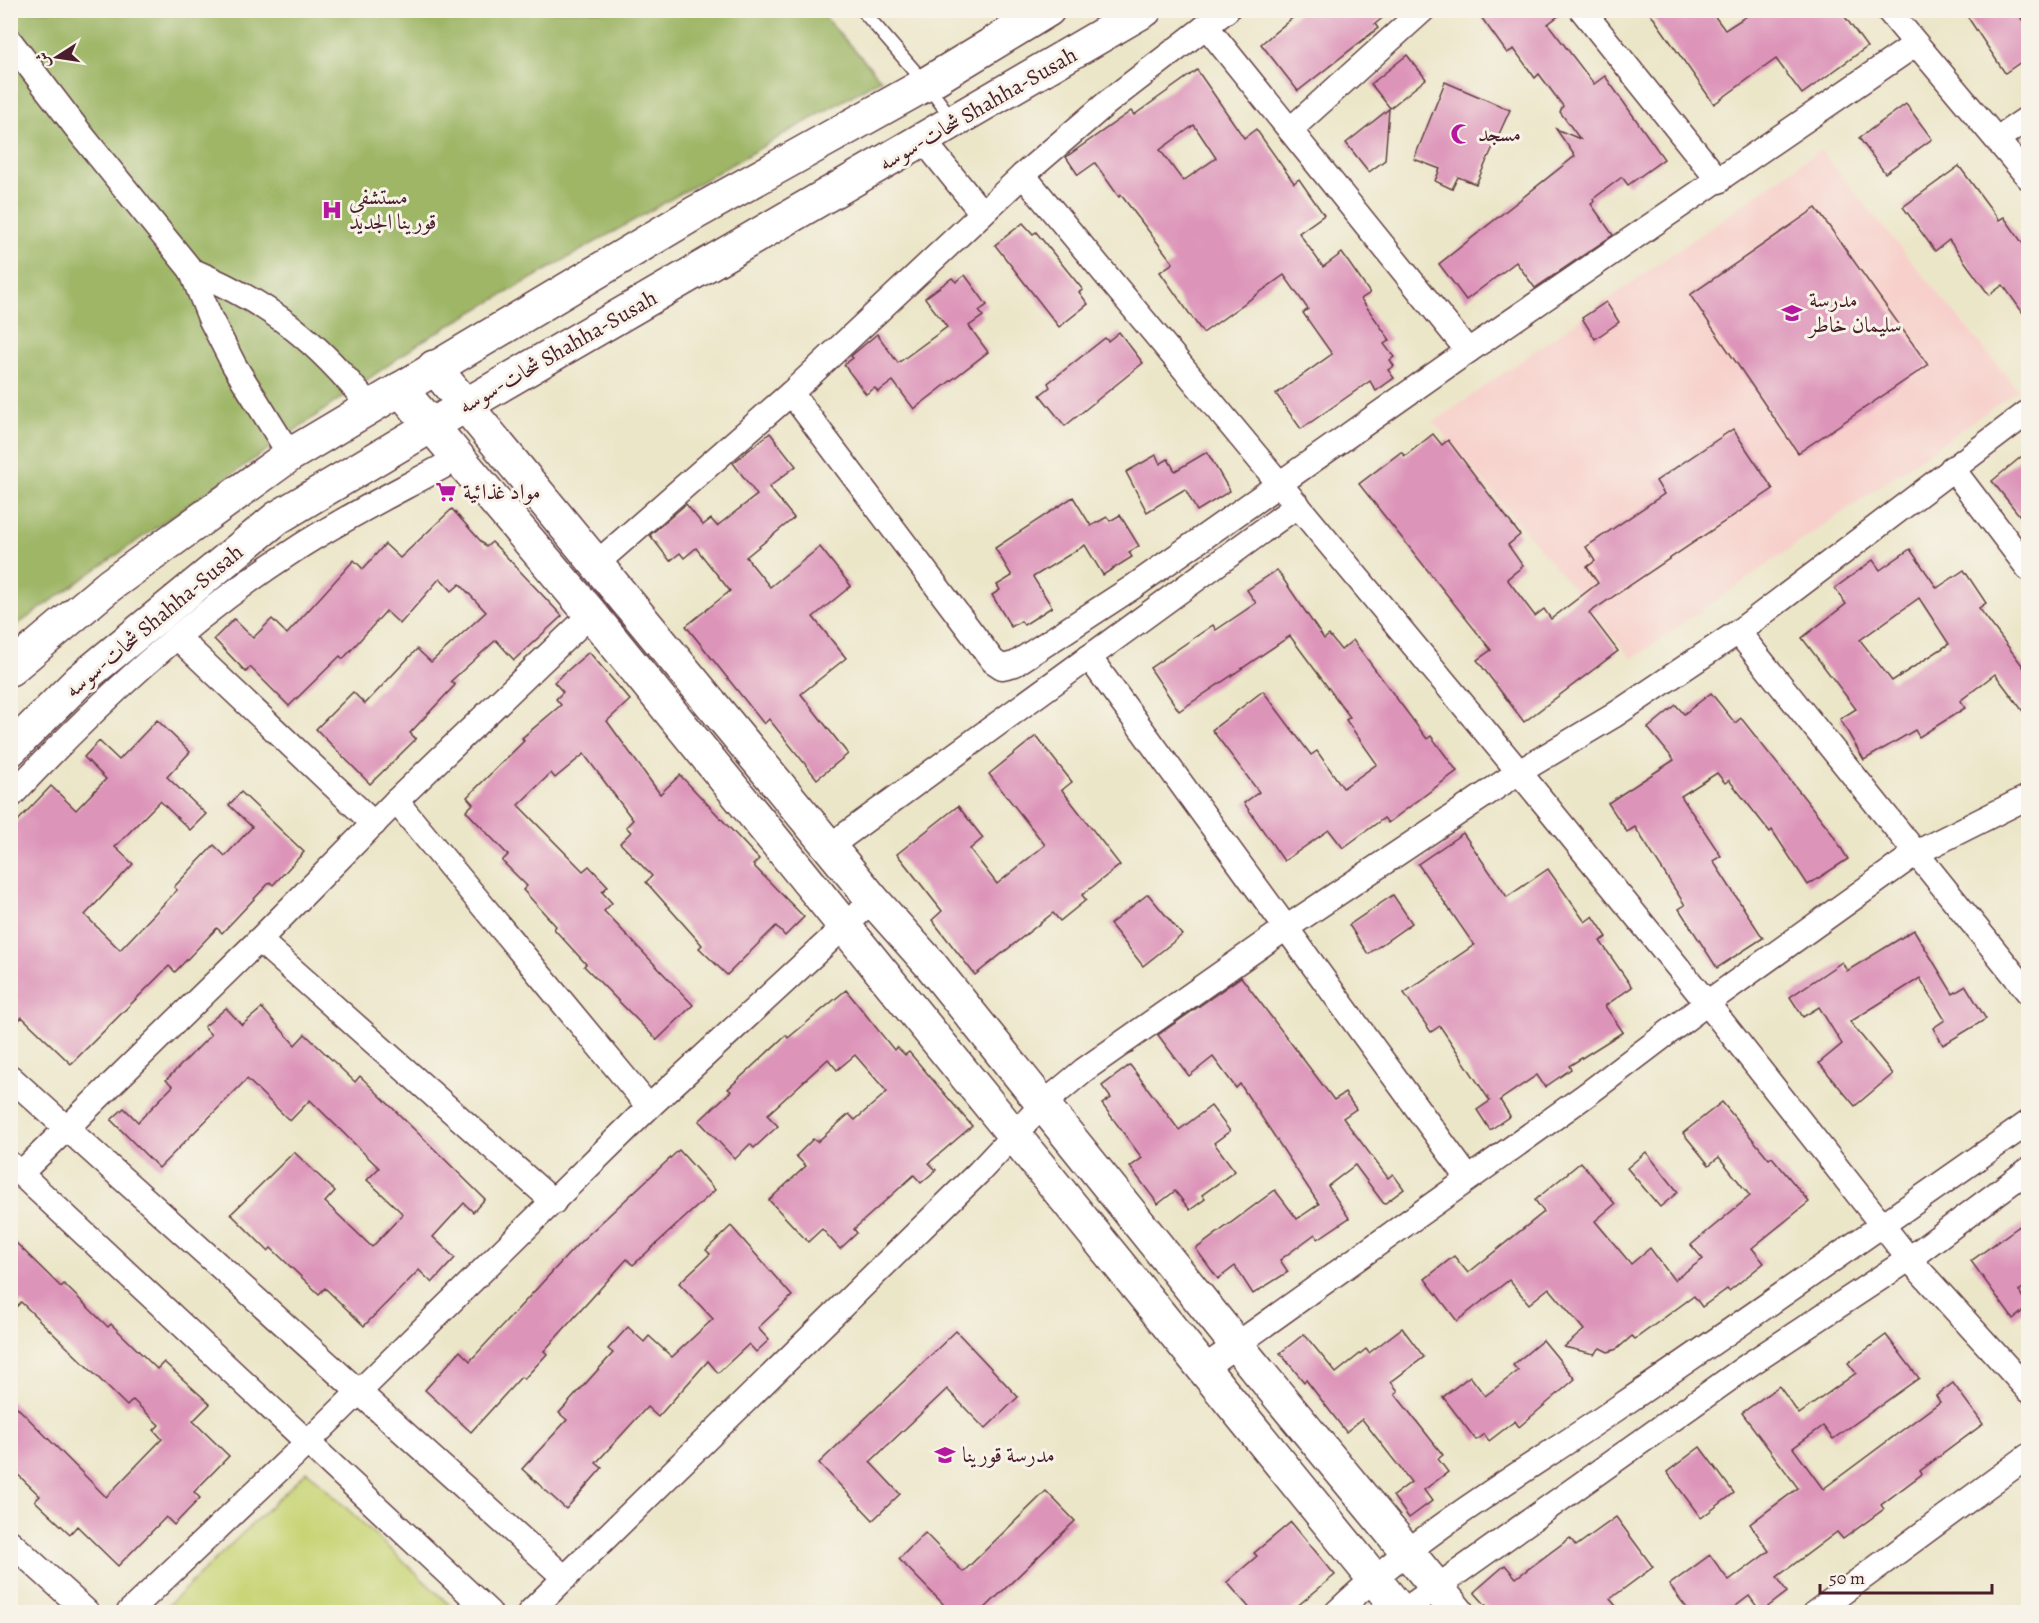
<svg xmlns="http://www.w3.org/2000/svg" width="2039" height="1623" font-family="Alegreya,Amiri,serif">
<rect width="100%" height="100%" fill="#f7f3e8"/>
<filter id="ink" filterUnits="userSpaceOnUse"><feTurbulence type="fractalNoise" baseFrequency=".0167" numOctaves="2"/><feDisplacementMap in="SourceGraphic" scale="12" xChannelSelector="R" yChannelSelector="G"/><feConvolveMatrix kernelMatrix="1 2 1 2 8 2 1 2 1" color-interpolation-filters="sRGB"/></filter>
<filter id="wash" filterUnits="userSpaceOnUse"><feTurbulence type="fractalNoise" baseFrequency=".008" numOctaves="4" result="noise"/><feDisplacementMap in="SourceGraphic" scale="24" xChannelSelector="R" yChannelSelector="G"/><feGaussianBlur stdDeviation="1.35" result="paint"/><feColorMatrix in="noise" values="0 0 0 0 0 0 0 0 0 0 0 0 0 0 0 0 0 1.4 0 .05"/><feComposite in="paint" operator="in"/></filter>
<g filter="url(#wash)">
<rect width="100%" height="100%" fill="#ece6c9"/>
<path fill="#f7d0cb" d="M 1820,150 L 2018,390 L 1632,659 L 1434,422 Z"/>
<path fill="#c8d475" stroke="#897a50" stroke-width="1.5" d="M 307,1471 L 457,1612 L 161,1612 Z"/>
<path fill="#9eb666" stroke="#746a48" stroke-width="1.5" d="M 11,11 L 819,11 L 881,79 L 424,340 L 11,629 Z"/>
<g id="blocks">
<g fill="#dd94b9" fill-rule="evenodd">
<path d="M 1302,10 L 1392,10 L 1375,24 L 1378,28 L 1298,91 L 1261,44 Z"/>
<path d="M 1476,10 L 1566,10 L 1548,24 L 1594,84 L 1605,76 L 1664,159 L 1628,185 L 1622,177 L 1593,199 L 1594,202 L 1591,204 L 1613,235 L 1535,288 L 1516,262 L 1466,300 L 1439,264 L 1575,156 L 1556,129 L 1580,139 L 1560,112 L 1563,106 L 1539,74 L 1535,78 L 1514,49 L 1507,53 Z"/>
<path d="M 1648,10 L 1710,10 L 1725,30 L 1756,10 L 1840,10 L 1867,47 L 1802,94 L 1776,59 L 1714,104 Z"/>
<path d="M 1963,10 L 2016,10 L 2028,29 L 2028,57 L 2005,73 Z"/>
<path d="M 1407,55 L 1426,79 L 1390,108 L 1371,84 Z"/>
<path d="M 1197,70 L 1244,138 L 1256,129 L 1294,183 L 1299,179 L 1324,215 L 1299,233 L 1323,267 L 1342,253 L 1370,293 L 1361,299 L 1390,340 L 1384,344 L 1394,357 L 1390,360 L 1394,366 L 1388,370 L 1394,378 L 1376,391 L 1370,381 L 1301,429 L 1276,394 L 1332,354 L 1303,313 L 1308,309 L 1284,275 L 1203,333 L 1160,272 L 1173,263 L 1121,195 L 1119,197 L 1095,163 L 1078,175 L 1066,157 L 1131,111 L 1134,115 ZM 1194,125 L 1216,158 L 1183,181 L 1160,150 Z"/>
<path d="M 1445,82 L 1510,110 L 1476,184 L 1458,177 L 1452,189 L 1435,181 L 1440,169 L 1414,159 Z"/>
<path d="M 1906,104 L 1932,139 L 1885,173 L 1859,138 Z"/>
<path d="M 1389,109 L 1385,160 L 1369,172 L 1346,143 Z"/>
<path d="M 1959,166 L 1999,220 L 2004,217 L 2028,251 L 2028,320 L 2003,285 L 1989,295 L 1949,240 L 1935,251 L 1903,207 Z"/>
<path d="M 1816,208 L 1928,365 L 1798,453 L 1690,295 Z"/>
<path d="M 1023,223 L 1033,234 L 1036,232 L 1083,290 L 1079,292 L 1088,304 L 1059,327 L 995,245 Z"/>
<path d="M 965,275 L 987,305 L 979,311 L 983,316 L 969,326 L 988,352 L 914,409 L 893,381 L 878,392 L 875,388 L 866,394 L 844,365 L 853,358 L 851,356 L 877,334 L 898,363 L 947,327 L 925,298 L 952,278 L 956,282 Z"/>
<path d="M 1606,302 L 1619,322 L 1595,339 L 1582,318 Z"/>
<path d="M 1119,332 L 1143,363 L 1065,426 L 1040,395 L 1050,387 L 1048,383 L 1105,338 L 1108,341 Z"/>
<path d="M 1733,429 L 1773,489 L 1589,613 L 1618,651 L 1524,722 L 1477,660 L 1491,650 L 1359,484 L 1401,452 L 1405,456 L 1433,434 L 1442,445 L 1448,440 L 1520,535 L 1508,545 L 1523,566 L 1507,579 L 1535,616 L 1544,609 L 1551,619 L 1598,583 L 1587,567 L 1595,561 L 1586,547 L 1664,494 L 1656,481 Z"/>
<path d="M 770,433 L 796,466 L 769,487 L 794,518 L 746,557 L 770,587 L 820,547 L 851,586 L 813,617 L 846,658 L 801,694 L 848,754 L 817,779 L 769,719 L 764,724 L 686,626 L 730,591 L 696,548 L 684,558 L 680,553 L 670,561 L 650,535 L 686,504 L 703,525 L 711,519 L 717,526 L 757,495 L 733,463 Z"/>
<path d="M 2028,451 L 2028,526 L 1992,481 Z"/>
<path d="M 1207,452 L 1230,491 L 1197,511 L 1185,489 L 1147,512 L 1126,472 L 1156,455 L 1160,464 L 1168,459 L 1175,471 Z"/>
<path d="M 1073,497 L 1091,526 L 1107,517 L 1110,521 L 1120,515 L 1139,546 L 1129,552 L 1132,557 L 1103,575 L 1085,545 L 1033,577 L 1052,607 L 1024,625 L 1021,621 L 1011,627 L 992,595 L 1000,590 L 997,585 L 1012,576 L 995,548 Z"/>
<path d="M 452,509 L 486,547 L 492,542 L 503,553 L 562,616 L 514,660 L 496,640 L 451,681 L 455,685 L 410,733 L 416,739 L 370,784 L 316,729 L 353,692 L 365,704 L 417,649 L 431,662 L 486,612 L 460,584 L 452,591 L 440,578 L 400,624 L 386,611 L 343,659 L 340,656 L 289,706 L 250,667 L 246,672 L 214,639 L 234,619 L 253,638 L 272,619 L 287,634 L 354,560 L 363,569 L 385,544 L 400,558 Z"/>
<path d="M 1910,549 L 1937,588 L 1964,570 L 1986,603 L 1979,608 L 2028,673 L 2028,718 L 1995,674 L 1960,701 L 1965,708 L 1919,737 L 1915,730 L 1864,760 L 1840,719 L 1856,709 L 1802,638 L 1846,604 L 1835,588 L 1873,560 L 1880,570 ZM 1919,598 L 1949,644 L 1892,681 L 1860,640 Z"/>
<path d="M 1277,570 L 1324,639 L 1329,635 L 1341,650 L 1353,640 L 1427,739 L 1431,736 L 1457,771 L 1388,823 L 1384,818 L 1343,848 L 1329,830 L 1284,861 L 1244,803 L 1259,792 L 1212,730 L 1263,691 L 1311,755 L 1317,751 L 1343,788 L 1377,764 L 1346,720 L 1350,717 L 1290,636 L 1179,711 L 1150,668 L 1213,625 L 1216,630 L 1256,603 L 1247,590 Z"/>
<path d="M 589,652 L 630,700 L 607,721 L 660,794 L 680,775 L 759,859 L 753,865 L 804,917 L 785,936 L 776,926 L 727,975 L 699,948 L 702,945 L 646,882 L 652,876 L 620,843 L 631,832 L 626,827 L 633,820 L 584,754 L 555,778 L 551,773 L 518,805 L 583,871 L 589,866 L 608,886 L 602,892 L 612,903 L 604,911 L 693,1005 L 657,1040 L 584,966 L 586,964 L 554,929 L 556,926 L 523,890 L 527,886 L 502,861 L 508,855 L 466,811 L 473,804 L 467,797 L 524,741 L 522,738 L 561,705 L 556,699 L 563,692 L 554,682 Z"/>
<path d="M 1711,693 L 1735,723 L 1741,718 L 1829,829 L 1848,859 L 1808,885 L 1772,830 L 1770,832 L 1729,780 L 1725,783 L 1717,773 L 1681,796 L 1721,856 L 1713,861 L 1763,938 L 1717,968 L 1679,909 L 1685,905 L 1635,827 L 1627,832 L 1608,803 L 1674,760 L 1648,728 L 1676,705 L 1684,714 Z"/>
<path d="M 157,720 L 190,752 L 167,777 L 206,814 L 190,830 L 160,801 L 115,847 L 133,864 L 85,915 L 120,950 L 177,890 L 174,887 L 214,845 L 225,856 L 252,827 L 229,805 L 241,792 L 304,852 L 273,885 L 270,882 L 222,933 L 217,928 L 175,972 L 169,966 L 71,1064 L 22,1017 L 10,1029 L 10,829 L 51,786 L 76,810 L 106,779 L 84,757 L 99,741 L 119,760 Z"/>
<path d="M 1036,736 L 1072,782 L 1062,790 L 1120,865 L 1082,895 L 1086,900 L 1060,921 L 1053,913 L 975,975 L 932,920 L 942,911 L 897,854 L 958,806 L 983,838 L 970,849 L 997,884 L 1045,845 L 989,774 Z"/>
<path d="M 1463,833 L 1507,897 L 1548,869 L 1585,922 L 1593,916 L 1607,937 L 1600,941 L 1632,987 L 1605,1006 L 1623,1032 L 1569,1066 L 1571,1069 L 1545,1087 L 1537,1075 L 1500,1100 L 1510,1116 L 1490,1130 L 1477,1110 L 1490,1101 L 1440,1026 L 1431,1032 L 1404,993 L 1474,945 L 1418,864 Z"/>
<path d="M 1148,894 L 1182,935 L 1143,966 L 1110,924 Z"/>
<path d="M 1393,895 L 1412,923 L 1368,954 L 1349,925 Z"/>
<path d="M 1914,930 L 1953,994 L 1966,986 L 1986,1019 L 1943,1045 L 1933,1028 L 1945,1020 L 1920,978 L 1850,1022 L 1893,1074 L 1855,1106 L 1819,1063 L 1842,1044 L 1819,1007 L 1803,1017 L 1790,997 L 1842,962 L 1847,971 Z"/>
<path d="M 1241,977 L 1334,1100 L 1345,1093 L 1356,1109 L 1343,1118 L 1388,1178 L 1393,1174 L 1404,1189 L 1384,1204 L 1355,1165 L 1328,1186 L 1349,1218 L 1318,1239 L 1315,1234 L 1280,1260 L 1288,1272 L 1253,1294 L 1235,1266 L 1218,1279 L 1196,1249 L 1275,1190 L 1297,1219 L 1319,1204 L 1240,1084 L 1236,1088 L 1213,1057 L 1189,1076 L 1158,1035 Z"/>
<path d="M 846,990 L 894,1050 L 897,1047 L 905,1055 L 909,1052 L 972,1126 L 929,1163 L 936,1170 L 921,1183 L 914,1175 L 854,1229 L 857,1233 L 840,1249 L 822,1229 L 808,1242 L 769,1200 L 806,1166 L 796,1156 L 813,1139 L 817,1142 L 849,1114 L 855,1120 L 887,1092 L 855,1055 L 837,1070 L 828,1059 L 767,1115 L 778,1126 L 754,1148 L 750,1144 L 735,1159 L 699,1121 L 731,1091 L 728,1089 L 786,1035 L 788,1038 Z"/>
<path d="M 226,1008 L 242,1025 L 262,1008 L 295,1045 L 305,1034 L 355,1082 L 360,1076 L 485,1199 L 473,1212 L 464,1203 L 433,1237 L 455,1258 L 432,1283 L 419,1270 L 364,1326 L 325,1288 L 319,1294 L 271,1248 L 268,1251 L 231,1214 L 294,1152 L 335,1191 L 325,1202 L 372,1247 L 403,1214 L 367,1180 L 379,1168 L 310,1100 L 290,1121 L 247,1079 L 159,1168 L 111,1120 L 124,1108 L 138,1122 L 173,1086 L 166,1080 L 211,1035 L 204,1027 Z"/>
<path d="M 1130,1065 L 1179,1130 L 1211,1106 L 1230,1131 L 1214,1143 L 1235,1171 L 1202,1195 L 1205,1199 L 1190,1210 L 1175,1191 L 1158,1204 L 1130,1167 L 1142,1158 L 1102,1104 L 1111,1098 L 1102,1086 Z"/>
<path d="M 1722,1102 L 1769,1159 L 1772,1157 L 1809,1202 L 1752,1248 L 1764,1263 L 1729,1291 L 1727,1289 L 1702,1307 L 1694,1296 L 1635,1339 L 1632,1336 L 1617,1349 L 1608,1352 L 1600,1348 L 1594,1354 L 1564,1347 L 1584,1330 L 1549,1288 L 1529,1304 L 1509,1280 L 1457,1321 L 1425,1279 L 1454,1256 L 1468,1273 L 1544,1212 L 1535,1200 L 1581,1162 L 1615,1204 L 1595,1221 L 1631,1264 L 1650,1248 L 1674,1280 L 1703,1259 L 1691,1245 L 1750,1196 L 1719,1157 L 1709,1165 L 1683,1133 Z"/>
<path d="M 679,1150 L 715,1190 L 633,1265 L 627,1259 L 544,1351 L 547,1354 L 524,1379 L 521,1377 L 471,1432 L 425,1390 L 460,1351 L 470,1361 L 576,1246 Z"/>
<path d="M 1646,1152 L 1678,1192 L 1660,1207 L 1627,1168 Z"/>
<path d="M 2028,1220 L 2028,1284 L 2019,1291 L 2028,1307 L 2013,1319 L 1971,1261 Z"/>
<path d="M 731,1226 L 792,1296 L 758,1328 L 769,1340 L 756,1352 L 749,1344 L 718,1373 L 708,1361 L 658,1417 L 647,1407 L 596,1463 L 602,1468 L 566,1509 L 522,1469 L 567,1420 L 559,1413 L 613,1353 L 608,1349 L 628,1327 L 644,1342 L 649,1336 L 672,1357 L 713,1319 L 679,1283 L 710,1254 L 706,1250 Z"/>
<path d="M 10,1237 L 61,1287 L 64,1284 L 108,1327 L 111,1324 L 157,1369 L 164,1362 L 210,1404 L 193,1421 L 229,1456 L 194,1492 L 200,1498 L 174,1525 L 166,1517 L 118,1566 L 77,1526 L 70,1534 L 35,1501 L 40,1496 L 10,1467 L 10,1400 L 106,1497 L 162,1439 L 154,1430 L 159,1425 L 133,1400 L 127,1406 L 21,1302 L 10,1313 Z"/>
<path d="M 1402,1328 L 1424,1357 L 1391,1382 L 1398,1391 L 1395,1394 L 1443,1455 L 1438,1459 L 1448,1472 L 1424,1490 L 1432,1501 L 1409,1518 L 1393,1496 L 1411,1482 L 1362,1419 L 1346,1432 L 1306,1380 L 1304,1382 L 1280,1353 L 1304,1334 L 1336,1373 L 1366,1349 L 1369,1353 Z"/>
<path d="M 956,1331 L 1018,1397 L 985,1429 L 947,1389 L 870,1462 L 900,1494 L 873,1520 L 819,1463 Z"/>
<path d="M 1886,1335 L 1919,1378 L 1833,1439 L 1823,1426 L 1793,1448 L 1823,1489 L 1940,1402 L 1936,1396 L 1953,1383 L 1983,1424 L 1920,1471 L 1922,1474 L 1881,1505 L 1884,1509 L 1843,1539 L 1837,1532 L 1777,1577 L 1787,1592 L 1761,1612 L 1749,1596 L 1728,1612 L 1690,1612 L 1669,1585 L 1710,1555 L 1729,1581 L 1769,1551 L 1750,1524 L 1798,1488 L 1742,1413 L 1779,1386 L 1799,1414 L 1856,1373 L 1848,1363 Z"/>
<path d="M 1543,1340 L 1575,1379 L 1519,1427 L 1515,1421 L 1489,1441 L 1484,1434 L 1476,1440 L 1443,1397 L 1470,1376 L 1485,1396 L 1518,1371 L 1513,1365 Z"/>
<path d="M 1700,1447 L 1734,1493 L 1701,1518 L 1667,1472 Z"/>
<path d="M 1046,1491 L 1075,1521 L 981,1612 L 951,1612 L 899,1559 L 925,1533 L 963,1572 Z"/>
<path d="M 1616,1517 L 1653,1567 L 1610,1599 L 1621,1612 L 1492,1612 L 1474,1592 L 1505,1565 L 1516,1578 L 1570,1538 L 1576,1546 Z"/>
<path d="M 1291,1522 L 1335,1575 L 1290,1612 L 1253,1612 L 1227,1582 L 1257,1556 L 1254,1553 Z"/>
</g>
</g>
</g>
<g filter="url(#ink)">
<use href="#blocks" fill-opacity="0" stroke="#623d43" stroke-width="1.5"/>
<g fill="none" stroke-linecap="round" stroke-linejoin="round">
<g stroke="#623d43" stroke-width="15">
<path id="lane" d="M 862,10 L 926,84 L 953,120"/>
</g>
<g stroke="#623d43" stroke-width="27">
<g id="street">
<path d="M 1582,10 L 1719,181"/>
<path d="M 1888,10 L 2028,177"/>
<path d="M 1206,26 L 1468,351"/>
<path d="M 10,41 L 81,134 L 191,270 L 210,318 L 234,365 L 290,455"/>
<path d="M 1290,130 L 1423,10"/>
<path d="M 1997,139 L 2028,118"/>
<path d="M 924,141 L 982,213"/>
<path d="M 1023,175 L 1519,772 L 1707,1003 L 1909,1259 L 2028,1390"/>
<path d="M 191,270 C 271,304 317,340 371,408"/>
<path d="M 791,393 L 993,661 L 1002,667 L 1015,664 L 1133,587 L 1468,351 L 1916,44"/>
<path d="M 1952,468 L 2028,568"/>
<path d="M 597,563 L 791,393 L 1023,175 L 1108,102 L 1227,10"/>
<path d="M 1738,632 L 2028,992"/>
<path d="M 177,637 L 374,824"/>
<path d="M 1089,657 L 1468,1178"/>
<path d="M 10,797 C 96,705 190,617 296,549 C 348,515 405,488 460,457"/>
<path d="M 396,801 L 649,1107"/>
<path d="M 830,846 L 1298,505"/>
<path d="M 259,940 L 554,1202"/>
<path d="M 10,1077 L 565,1578"/>
<path d="M 10,1164 L 489,1612"/>
<path d="M 21,1173 L 259,940 L 396,801 L 591,614"/>
<path d="M 1204,1368 L 1586,1095 L 1707,1003 L 1916,853 L 2028,797"/>
<path d="M 10,1542 L 87,1612"/>
<path d="M 129,1612 L 307,1443 L 649,1107 L 873,900"/>
<path d="M 530,1612 L 979,1172 L 1042,1105 L 1084,1070 L 1286,928 L 1519,772 L 1613,716 L 1738,632 L 2028,412"/>
<path d="M 1337,1612 C 1421,1531 1523,1473 1619,1407 C 1756,1314 1892,1218 2028,1123"/>
<path d="M 1402,1612 L 1750,1364 L 1909,1259 L 2028,1170"/>
<path d="M 1816,1612 L 2028,1456"/>
</g>
</g>
<g stroke="#623d43" stroke-width="36">
<g id="secondary">
<path d="M 434,367 L 873,900 L 930,964 L 1235,1343 L 1457,1612"/>
<path d="M 400,389 L 591,614 L 1401,1612"/>
</g>
</g>
<g stroke="#623d43" stroke-width="36">
<g id="primary">
<path d="M 10,669 L 110,585 L 290,455 L 695,213 L 926,84 L 1048,10"/>
<path d="M 10,750 L 80,680 L 277,518 L 466,405 L 1145,10"/>
</g>
</g>
<use href="#lane" stroke="#fff" stroke-width="12"/>
<use href="#street" stroke="#fff" stroke-width="24"/>
<use href="#secondary" stroke="#fff" stroke-width="33"/>
<use href="#primary" stroke="#fff" stroke-width="33"/>
</g>
</g>
<defs>
<g id="mosque-bare" transform="scale(1.62)"><path d="M3.5-4.9A6 6 0 1 0 3.5 4.9A5 5 0 1 1 3.5-4.9Z" fill="#b5179e" stroke="#f7f3e8" stroke-width="2.5" paint-order="stroke"/></g>
<g id="hospital-bare" transform="scale(1.62)"><path d="M-5-5h3v3.5h4V-5h3V5h-3V1.5h-4V5h-3Z" fill="#b5179e" stroke="#f7f3e8" stroke-width="2.5" paint-order="stroke"/></g>
<g id="school-bare" transform="scale(1.62)"><path d="M0-5L7-2L0 1L-7-2ZM-4 1L0 2.5L4 1V4Q0 6-4 4Z" fill="#b5179e" stroke="#f7f3e8" stroke-width="2.5" paint-order="stroke"/></g>
<g id="supermarket-bare" transform="scale(1.62)"><path d="M-6-5.5h2.5l.6 2H6L4.5 2H-2.5L-4.4-4H-6ZM-1.5 3.2a1.3 1.3 0 1 0 .1 0ZM3 3.2a1.3 1.3 0 1 0 .1 0Z" fill="#b5179e" stroke="#f7f3e8" stroke-width="2.5" paint-order="stroke"/></g>
</defs>
<g fill-rule="evenodd">
<use href="#mosque-bare" x="1461" y="134"/>
<use href="#hospital-bare" x="332" y="210"/>
<use href="#school-bare" x="1792" y="313"/>
<use href="#supermarket-bare" x="446" y="492"/>
<use href="#school-bare" x="945" y="1455"/>
</g>
<g text-anchor="middle" dominant-baseline="central" stroke-width="6" stroke-linejoin="round" paint-order="stroke">
<g font-size="22" fill="#4a1f2b" stroke="#f7f3e8">
<text transform="translate(978 109) rotate(-30)">شحات-سوسه Shahha-Susah</text>
<text transform="translate(558 352) rotate(-30)">شحات-سوسه Shahha-Susah</text>
<text transform="translate(154 621) rotate(-40)">شحات-سوسه Shahha-Susah</text>
</g>
<g font-size="22" fill="#4a1f2b" stroke="#f7f3e8" text-anchor="start">
<text x="1478" y="134">مسجد</text>
<text x="349" y="197">مستشفي<tspan x="349" dy="25">قورينا الجديد</tspan></text>
<text x="1809" y="300">مدرسة<tspan x="1809" dy="25">سليمان خاطر</tspan></text>
<text x="463" y="492">مواد غذائية</text>
<text x="962" y="1455">مدرسة قورينا</text>
</g>
</g>
<rect width="2039" height="1623" fill="none" stroke="#f7f3e8" stroke-width="36"/>
<g transform="translate(57 57) rotate(258)" stroke="#f7f3e8" stroke-width="4.5" paint-order="stroke">
<path d="M0-4.5L10 22L0 15L-10 22Z" fill="#4a1f2b"/>
<text y="-9" font-size="16" font-weight="bold" text-anchor="middle" fill="#4a1f2b">ش</text>
</g>
<path d="M1820 1584v9h172v-9" fill="none" stroke="#4a1f2b" stroke-width="3"/>
<text x="1829" y="1584" font-size="18" fill="#4a1f2b" stroke="#f7f3e8" stroke-width="4.5" paint-order="stroke">50 m</text>
</svg>
